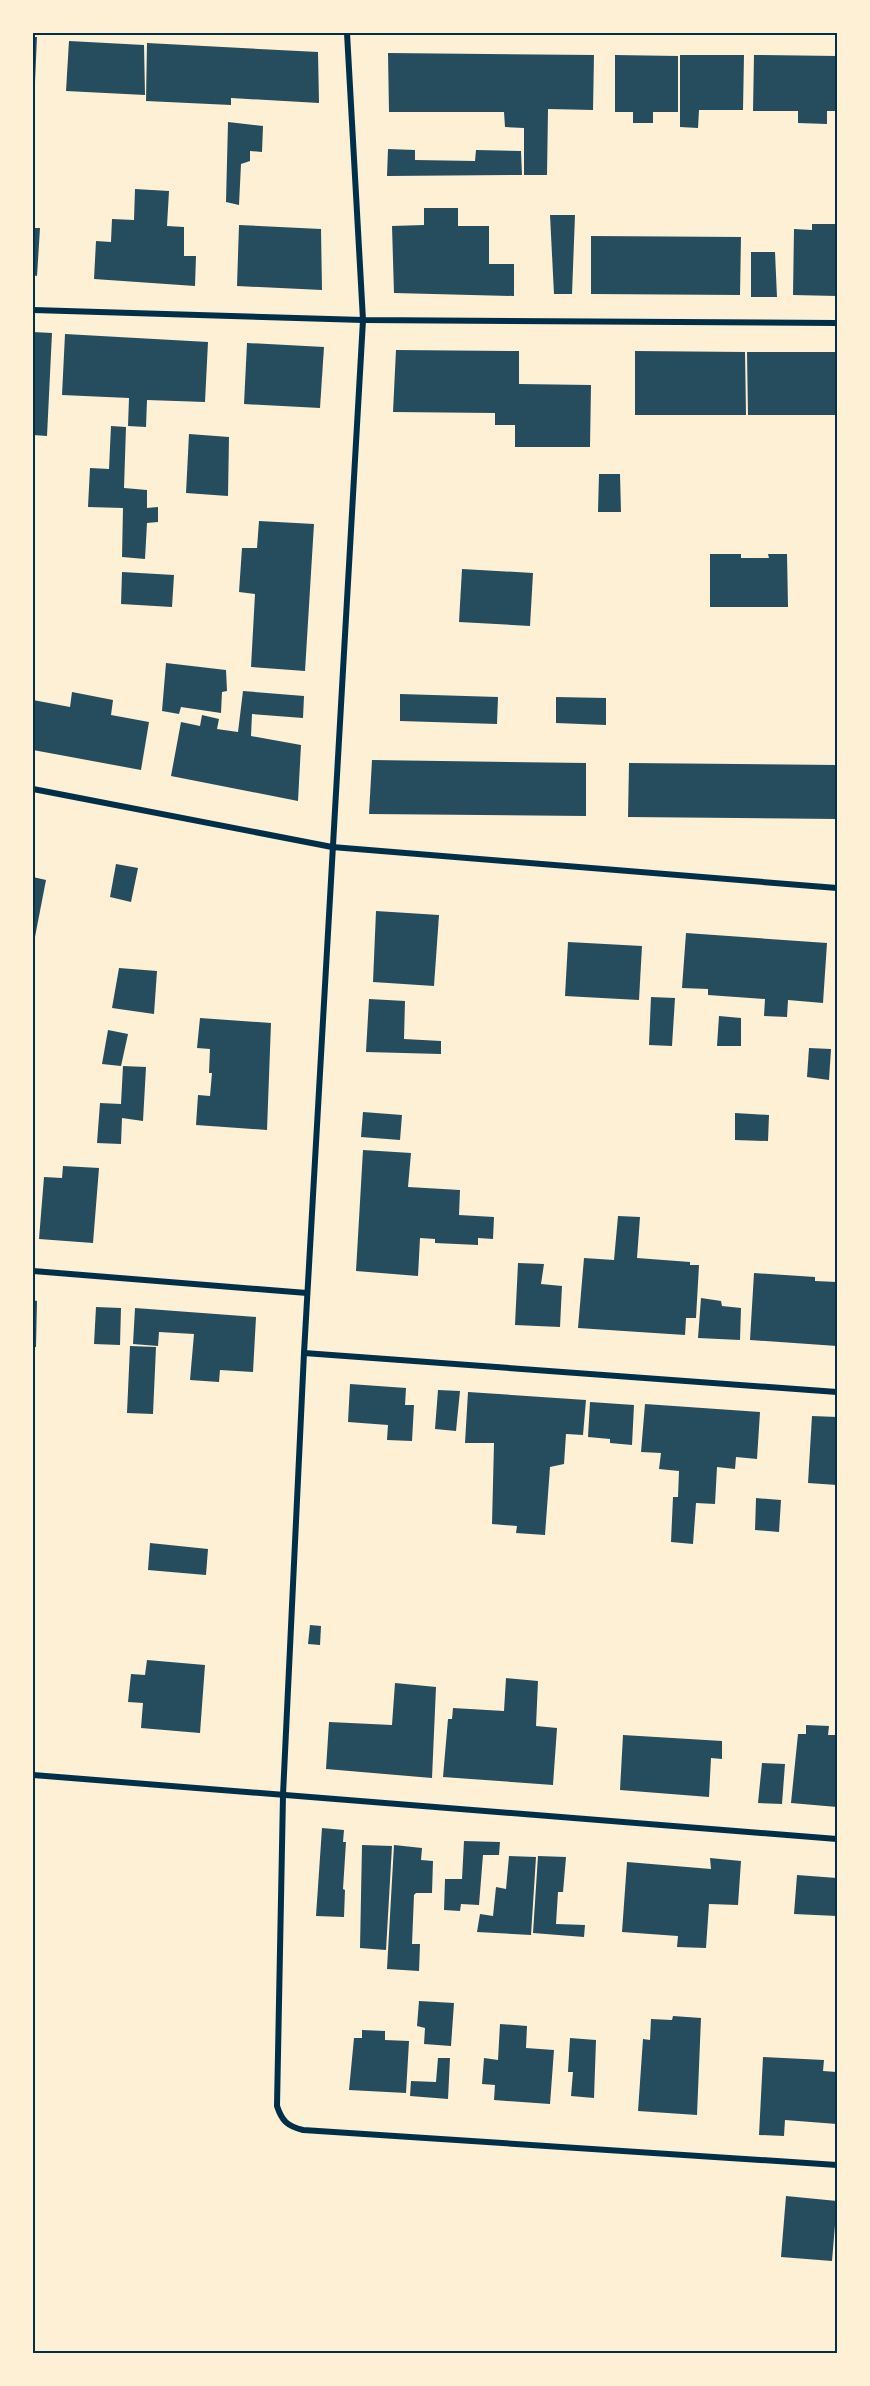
<svg xmlns="http://www.w3.org/2000/svg" width="870" height="2386" font-family="Barlow,sans-serif">
<rect width="100%" height="100%" fill="#fdf0d5"/>
<g fill="#264d5e">
<path d="M 33,37 L 37,37 L 35,82 L 33,82 Z"/>
<path d="M 69,41 L 144,45 L 145,95 L 66,91 Z"/>
<path d="M 147,43 L 318,52 L 319,103 L 231,98 L 231,105 L 146,101 Z"/>
<path d="M 388,53 L 594,55 L 593,110 L 548,109 L 547,175 L 524,175 L 524,128 L 505,127 L 504,112 L 389,112 Z"/>
<path d="M 615,55 L 678,56 L 678,112 L 653,112 L 653,123 L 633,123 L 633,112 L 615,112 Z"/>
<path d="M 680,55 L 744,55 L 743,110 L 699,110 L 698,128 L 680,127 Z"/>
<path d="M 754,55 L 837,56 L 837,111 L 827,111 L 827,124 L 798,123 L 798,111 L 753,111 Z"/>
<path d="M 228,122 L 263,126 L 262,152 L 250,151 L 250,161 L 241,164 L 239,205 L 226,202 Z"/>
<path d="M 388,149 L 415,150 L 415,160 L 475,161 L 476,150 L 521,151 L 522,175 L 387,176 Z"/>
<path d="M 135,189 L 169,191 L 167,226 L 184,227 L 184,256 L 196,256 L 195,286 L 94,279 L 96,241 L 111,242 L 112,219 L 134,220 Z"/>
<path d="M 424,208 L 458,208 L 458,226 L 489,226 L 489,264 L 514,264 L 514,296 L 394,293 L 392,226 L 424,225 Z"/>
<path d="M 550,215 L 575,215 L 572,294 L 554,294 Z"/>
<path d="M 812,224 L 837,224 L 837,296 L 793,295 L 794,229 L 812,230 Z"/>
<path d="M 239,225 L 321,229 L 322,290 L 237,286 Z"/>
<path d="M 33,228 L 40,228 L 37,276 L 33,275 Z"/>
<path d="M 591,236 L 741,237 L 740,295 L 591,294 Z"/>
<path d="M 751,252 L 775,252 L 777,297 L 751,297 Z"/>
<path d="M 33,332 L 52,333 L 47,436 L 33,435 Z"/>
<path d="M 65,334 L 208,342 L 205,402 L 147,400 L 146,427 L 128,426 L 129,398 L 62,395 Z"/>
<path d="M 247,343 L 324,347 L 320,408 L 244,404 Z"/>
<path d="M 396,350 L 519,351 L 519,384 L 591,385 L 590,447 L 515,447 L 515,425 L 495,425 L 495,413 L 393,412 Z"/>
<path d="M 635,351 L 745,352 L 746,415 L 635,415 Z"/>
<path d="M 747,352 L 837,352 L 837,415 L 748,415 Z"/>
<path d="M 111,426 L 126,427 L 124,488 L 147,490 L 147,508 L 158,507 L 158,522 L 147,523 L 145,559 L 122,557 L 123,508 L 88,507 L 90,468 L 109,469 Z"/>
<path d="M 189,434 L 229,437 L 228,496 L 186,493 Z"/>
<path d="M 599,474 L 620,474 L 621,512 L 598,512 Z"/>
<path d="M 259,521 L 314,524 L 305,671 L 251,667 L 255,594 L 239,592 L 242,548 L 257,548 Z"/>
<path d="M 710,554 L 741,554 L 741,558 L 769,558 L 768,554 L 787,554 L 788,607 L 710,607 Z"/>
<path d="M 462,569 L 533,573 L 530,626 L 459,622 Z"/>
<path d="M 122,572 L 174,575 L 172,607 L 121,604 Z"/>
<path d="M 166,663 L 226,670 L 227,691 L 222,692 L 221,713 L 181,707 L 179,714 L 162,711 Z"/>
<path d="M 243,691 L 304,696 L 303,718 L 252,714 L 251,736 L 301,745 L 298,801 L 171,776 L 181,722 L 200,726 L 202,715 L 219,719 L 217,729 L 238,732 Z"/>
<path d="M 72,692 L 113,700 L 111,715 L 149,722 L 141,770 L 33,750 L 33,700 L 70,707 Z"/>
<path d="M 400,694 L 498,697 L 497,724 L 400,721 Z"/>
<path d="M 556,697 L 606,698 L 606,725 L 556,723 Z"/>
<path d="M 372,760 L 586,763 L 586,816 L 369,814 Z"/>
<path d="M 629,763 L 837,765 L 837,819 L 628,817 Z"/>
<path d="M 116,864 L 138,868 L 131,902 L 110,897 Z"/>
<path d="M 33,877 L 46,880 L 34,942 L 33,942 Z"/>
<path d="M 376,911 L 439,915 L 434,986 L 373,982 Z"/>
<path d="M 686,933 L 827,943 L 823,1003 L 788,1000 L 787,1017 L 764,1016 L 765,999 L 708,995 L 708,989 L 682,988 Z"/>
<path d="M 568,942 L 642,946 L 639,1000 L 565,996 Z"/>
<path d="M 119,968 L 157,971 L 154,1014 L 112,1008 Z"/>
<path d="M 651,997 L 675,998 L 672,1046 L 649,1045 Z"/>
<path d="M 369,999 L 405,1001 L 404,1039 L 441,1041 L 441,1054 L 366,1052 Z"/>
<path d="M 719,1016 L 741,1018 L 741,1046 L 717,1046 Z"/>
<path d="M 200,1018 L 271,1023 L 267,1130 L 196,1125 L 198,1095 L 210,1096 L 212,1073 L 209,1073 L 210,1049 L 197,1048 Z"/>
<path d="M 108,1030 L 128,1034 L 121,1066 L 102,1064 Z"/>
<path d="M 809,1048 L 831,1049 L 829,1080 L 807,1077 Z"/>
<path d="M 123,1066 L 146,1067 L 143,1121 L 122,1118 L 121,1144 L 97,1143 L 100,1103 L 121,1104 Z"/>
<path d="M 363,1112 L 402,1115 L 400,1140 L 361,1137 Z"/>
<path d="M 735,1113 L 769,1115 L 768,1141 L 735,1140 Z"/>
<path d="M 363,1150 L 411,1153 L 408,1187 L 460,1190 L 459,1215 L 494,1217 L 493,1239 L 478,1238 L 478,1245 L 435,1243 L 435,1239 L 420,1238 L 418,1276 L 356,1271 Z"/>
<path d="M 63,1166 L 99,1168 L 93,1243 L 39,1239 L 44,1177 L 62,1178 Z"/>
<path d="M 618,1216 L 640,1217 L 637,1258 L 690,1262 L 690,1265 L 699,1265 L 696,1318 L 686,1318 L 685,1335 L 578,1328 L 584,1258 L 614,1260 Z"/>
<path d="M 518,1263 L 544,1264 L 541,1284 L 562,1286 L 560,1327 L 515,1325 Z"/>
<path d="M 754,1273 L 815,1277 L 815,1281 L 837,1282 L 837,1346 L 750,1340 Z"/>
<path d="M 701,1298 L 721,1301 L 722,1306 L 741,1308 L 740,1340 L 698,1338 Z"/>
<path d="M 33,1300 L 37,1301 L 36,1347 L 33,1347 Z"/>
<path d="M 96,1307 L 121,1308 L 120,1345 L 94,1344 Z"/>
<path d="M 135,1308 L 256,1317 L 253,1372 L 220,1370 L 219,1382 L 190,1380 L 194,1334 L 159,1332 L 158,1346 L 133,1344 Z"/>
<path d="M 130,1346 L 156,1347 L 153,1414 L 127,1413 Z"/>
<path d="M 350,1384 L 406,1388 L 405,1405 L 414,1405 L 412,1441 L 387,1440 L 388,1425 L 348,1422 Z"/>
<path d="M 438,1390 L 460,1391 L 456,1431 L 435,1429 Z"/>
<path d="M 468,1392 L 586,1400 L 583,1435 L 566,1434 L 564,1464 L 550,1467 L 545,1535 L 516,1533 L 517,1526 L 492,1524 L 494,1443 L 465,1443 Z"/>
<path d="M 590,1402 L 634,1405 L 632,1445 L 610,1443 L 610,1439 L 588,1437 Z"/>
<path d="M 645,1404 L 760,1412 L 757,1459 L 736,1457 L 735,1469 L 717,1467 L 715,1504 L 696,1503 L 693,1544 L 671,1542 L 673,1497 L 678,1497 L 679,1471 L 659,1469 L 661,1453 L 641,1452 Z"/>
<path d="M 812,1416 L 837,1417 L 837,1485 L 808,1483 Z"/>
<path d="M 756,1498 L 781,1500 L 779,1532 L 755,1530 Z"/>
<path d="M 150,1543 L 208,1549 L 206,1575 L 148,1570 Z"/>
<path d="M 310,1625 L 321,1626 L 320,1645 L 308,1644 Z"/>
<path d="M 147,1660 L 205,1665 L 200,1733 L 141,1728 L 143,1703 L 128,1702 L 131,1674 L 145,1675 Z"/>
<path d="M 506,1678 L 538,1681 L 536,1726 L 557,1728 L 553,1785 L 443,1777 L 448,1719 L 452,1719 L 453,1708 L 504,1711 Z"/>
<path d="M 395,1683 L 436,1687 L 432,1778 L 326,1769 L 329,1722 L 392,1725 Z"/>
<path d="M 806,1725 L 829,1726 L 828,1735 L 837,1735 L 837,1807 L 791,1803 L 798,1734 L 806,1734 Z"/>
<path d="M 623,1735 L 722,1741 L 722,1759 L 711,1758 L 709,1797 L 620,1790 Z"/>
<path d="M 762,1763 L 785,1764 L 782,1804 L 758,1803 Z"/>
<path d="M 322,1828 L 344,1830 L 343,1842 L 346,1842 L 343,1889 L 345,1890 L 344,1917 L 316,1916 Z"/>
<path d="M 464,1841 L 500,1842 L 499,1855 L 483,1855 L 479,1905 L 461,1904 L 460,1911 L 444,1910 L 445,1879 L 462,1879 Z"/>
<path d="M 362,1845 L 392,1846 L 386,1950 L 360,1948 Z"/>
<path d="M 394,1845 L 422,1848 L 421,1860 L 433,1861 L 432,1893 L 416,1893 L 414,1895 L 412,1944 L 420,1944 L 419,1971 L 387,1969 Z"/>
<path d="M 509,1856 L 536,1857 L 531,1935 L 477,1932 L 480,1914 L 493,1916 L 496,1887 L 506,1889 Z"/>
<path d="M 538,1856 L 566,1857 L 563,1892 L 558,1892 L 556,1924 L 585,1925 L 584,1937 L 533,1933 Z"/>
<path d="M 710,1858 L 741,1861 L 738,1905 L 709,1904 L 706,1948 L 677,1947 L 678,1936 L 622,1932 L 627,1862 L 711,1869 Z"/>
<path d="M 797,1875 L 837,1878 L 837,1916 L 794,1914 Z"/>
<path d="M 419,2001 L 454,2003 L 451,2046 L 424,2044 L 425,2028 L 417,2026 Z"/>
<path d="M 673,2016 L 701,2018 L 697,2115 L 638,2111 L 643,2039 L 650,2040 L 651,2019 L 672,2020 Z"/>
<path d="M 500,2024 L 527,2026 L 526,2048 L 554,2050 L 550,2104 L 494,2100 L 495,2085 L 482,2084 L 484,2058 L 498,2060 Z"/>
<path d="M 362,2030 L 385,2031 L 385,2040 L 409,2041 L 406,2093 L 349,2090 L 354,2038 L 362,2038 Z"/>
<path d="M 570,2038 L 596,2040 L 594,2098 L 571,2096 L 573,2072 L 568,2072 Z"/>
<path d="M 763,2057 L 824,2060 L 823,2071 L 837,2072 L 837,2124 L 785,2120 L 784,2136 L 759,2135 Z"/>
<path d="M 438,2058 L 450,2058 L 448,2099 L 410,2096 L 411,2081 L 436,2082 Z"/>
<path d="M 786,2196 L 837,2201 L 832,2261 L 781,2257 Z"/>
</g>
<g fill="none" stroke-linecap="round" stroke-linejoin="round">
<g stroke="#003049" stroke-width="6">
<path d="M 347,33 L 363,320 L 304,1353 L 283,1795 L 277,2106 C 282,2121 287,2126 303,2130 L 837,2165"/>
<path d="M 33,310 L 363,320 L 837,323"/>
<path d="M 33,789 L 332,847 L 837,888"/>
<path d="M 33,1271 L 307,1293"/>
<path d="M 304,1353 L 837,1392"/>
<path d="M 33,1775 L 837,1839"/>
</g>
</g>
<rect width="870" height="2386" fill="none" stroke="#fdf0d5" stroke-width="69"/>
<rect x="34" y="34" width="802" height="2318" fill="none" stroke="#003049" stroke-width="2"/>
</svg>
